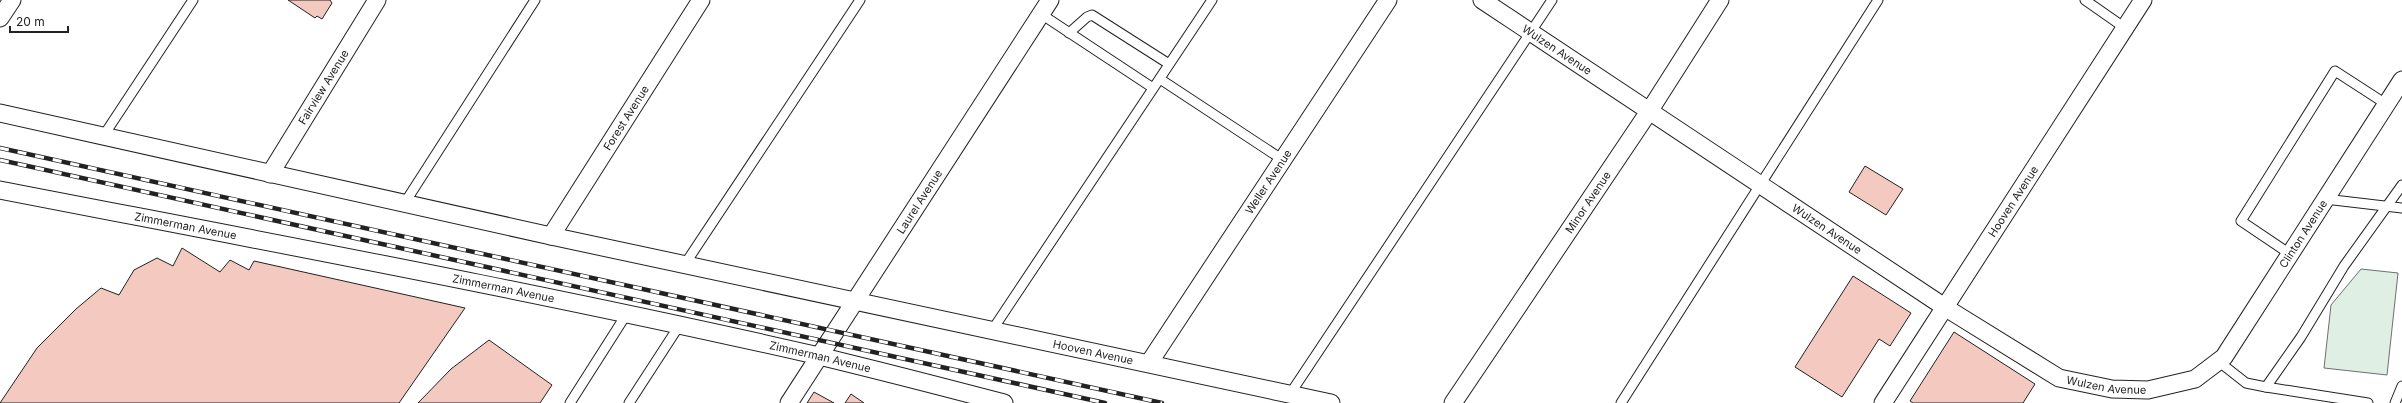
<svg xmlns="http://www.w3.org/2000/svg" width="2402" height="403" font-family="Inter,sans-serif">
<rect width="100%" height="100%" fill="#fff"/>
<path fill="#e0efe3" stroke="#6f6f6f" d="M 2361,269 L 2398,273 L 2387,375 L 2324,368 L 2331,305 Z"/>
<g fill="#f3c9c0" stroke="#222">
<path d="M 288,0 L 330,0 L 332,3 L 322,19 L 317,16 L 315,18 Z"/>
<path d="M 1865,166 L 1903,189 L 1886,215 L 1849,192 Z"/>
<path d="M 182,248 L 220,272 L 230,260 L 249,270 L 254,261 L 465,308 L 399,403 L 0,403 L 37,348 L 76,309 L 101,288 L 119,295 L 134,270 L 157,258 L 173,266 Z"/>
<path d="M 1853,276 L 1911,313 L 1890,346 L 1879,339 L 1842,397 L 1795,367 Z"/>
<path d="M 1954,332 L 2035,384 L 2023,403 L 1913,403 L 1910,401 Z"/>
<path d="M 489,340 L 552,385 L 540,403 L 418,403 L 451,369 Z"/>
<path d="M 814,392 L 834,403 L 807,403 Z"/>
<path d="M 851,394 L 864,403 L 845,403 Z"/>
</g>
<g fill="none" stroke-linecap="round" stroke-linejoin="round">
<g stroke="#222" stroke-width="11">
<g id="lane">
<path d="M 2085,0 L 2125,28"/>
<path d="M 1041,14 L 1153,88"/>
<path d="M 1069,33 L 1087,17 L 1092,15 L 1169,64"/>
<path d="M 1160,79 L 1283,160"/>
<path d="M 104,135 L 193,0"/>
<path d="M 2325,199 L 2402,208"/>
<path d="M 404,204 L 535,0"/>
<path d="M 2290,254 L 2241,221 L 2335,71 L 2386,104"/>
<path d="M 685,264 L 860,0"/>
<path d="M 993,329 L 1212,0"/>
<path d="M 2218,361 L 2246,383 L 2266,387 L 2301,337 L 2344,266 L 2402,185"/>
<path d="M 2266,387 L 2368,403"/>
<path d="M 1290,394 L 1552,0"/>
<path d="M 570,403 L 626,315"/>
<path d="M 629,403 L 679,326"/>
<path d="M 1621,403 L 1878,0"/>
<path d="M 2395,403 L 2402,386"/>
</g>
</g>
<g stroke="#222" stroke-width="19">
<g id="street">
<path id="s1" d="M 1482,0 L 1946,308 L 2059,378 L 2112,389 L 2148,390 L 2195,379 L 2224,357 L 2402,80"/>
<path d="M 0,18 L 12,0"/>
<path id="s2" d="M 0,113 L 551,236 L 1331,403"/>
<path id="s3" d="M 270,174 L 377,0"/>
<path id="s4" d="M 0,190 C 273,243 548,294 819,356 C 881,371 943,387 1004,403"/>
<path id="s5" d="M 551,236 L 701,0"/>
<path id="s6" d="M 1149,363 L 1388,0"/>
<path id="s7" d="M 789,403 L 1050,0"/>
<path id="s8" d="M 1453,403 L 1650,110 L 1720,0"/>
<path id="s9" d="M 1883,403 L 2143,0"/>
</g>
</g>
<use href="#lane" stroke="#fff" stroke-width="9"/>
<use href="#street" stroke="#fff" stroke-width="17"/>
<g stroke="#222" stroke-width="4.5">
<g id="rail">
<path d="M 0,148 L 1162,403"/>
<path d="M 0,160 L 1105,403"/>
</g>
</g>
<use href="#rail" stroke="#fff" stroke-width="3" stroke-dasharray="9" stroke-linecap="butt"/>
</g>
<g text-anchor="middle" dominant-baseline="central" stroke-width="3" stroke-linejoin="round" paint-order="stroke">
<g font-size="11" fill="#222" stroke="#fff">
<text stroke="none"><textPath href="#s1" startOffset="90">Wulzen Avenue</textPath></text>
<text stroke="none"><textPath href="#s3" startOffset="102">Fairview Avenue</textPath></text>
<text stroke="none"><textPath href="#s5" startOffset="140">Forest Avenue</textPath></text>
<text stroke="none"><textPath href="#s6" startOffset="217">Weller Avenue</textPath></text>
<text stroke="none"><textPath href="#s7" startOffset="240">Laurel Avenue</textPath></text>
<text stroke="none"><textPath href="#s8" startOffset="242">Minor Avenue</textPath></text>
<text stroke="none"><textPath href="#s9" startOffset="240">Hooven Avenue</textPath></text>
<text stroke="none"><textPath href="#s4" startOffset="189">Zimmerman Avenue</textPath></text>
<text stroke="none"><textPath href="#s1" startOffset="414">Wulzen Avenue</textPath></text>
<text stroke="none"><textPath href="#s1" startOffset="1011">Clinton Avenue</textPath></text>
<text stroke="none"><textPath href="#s4" startOffset="513">Zimmerman Avenue</textPath></text>
<text stroke="none"><textPath href="#s2" startOffset="1119">Hooven Avenue</textPath></text>
<text stroke="none"><textPath href="#s4" startOffset="837">Zimmerman Avenue</textPath></text>
<text stroke="none"><textPath href="#s1" startOffset="738">Wulzen Avenue</textPath></text>
</g>
</g>
<path d="M10 26v6h58v-6" fill="none" stroke="#222222" stroke-width="2"/>
<text x="16" y="26" font-size="12" fill="#222222" stroke="#ffffff" stroke-width="3" paint-order="stroke">20 m</text>
</svg>
